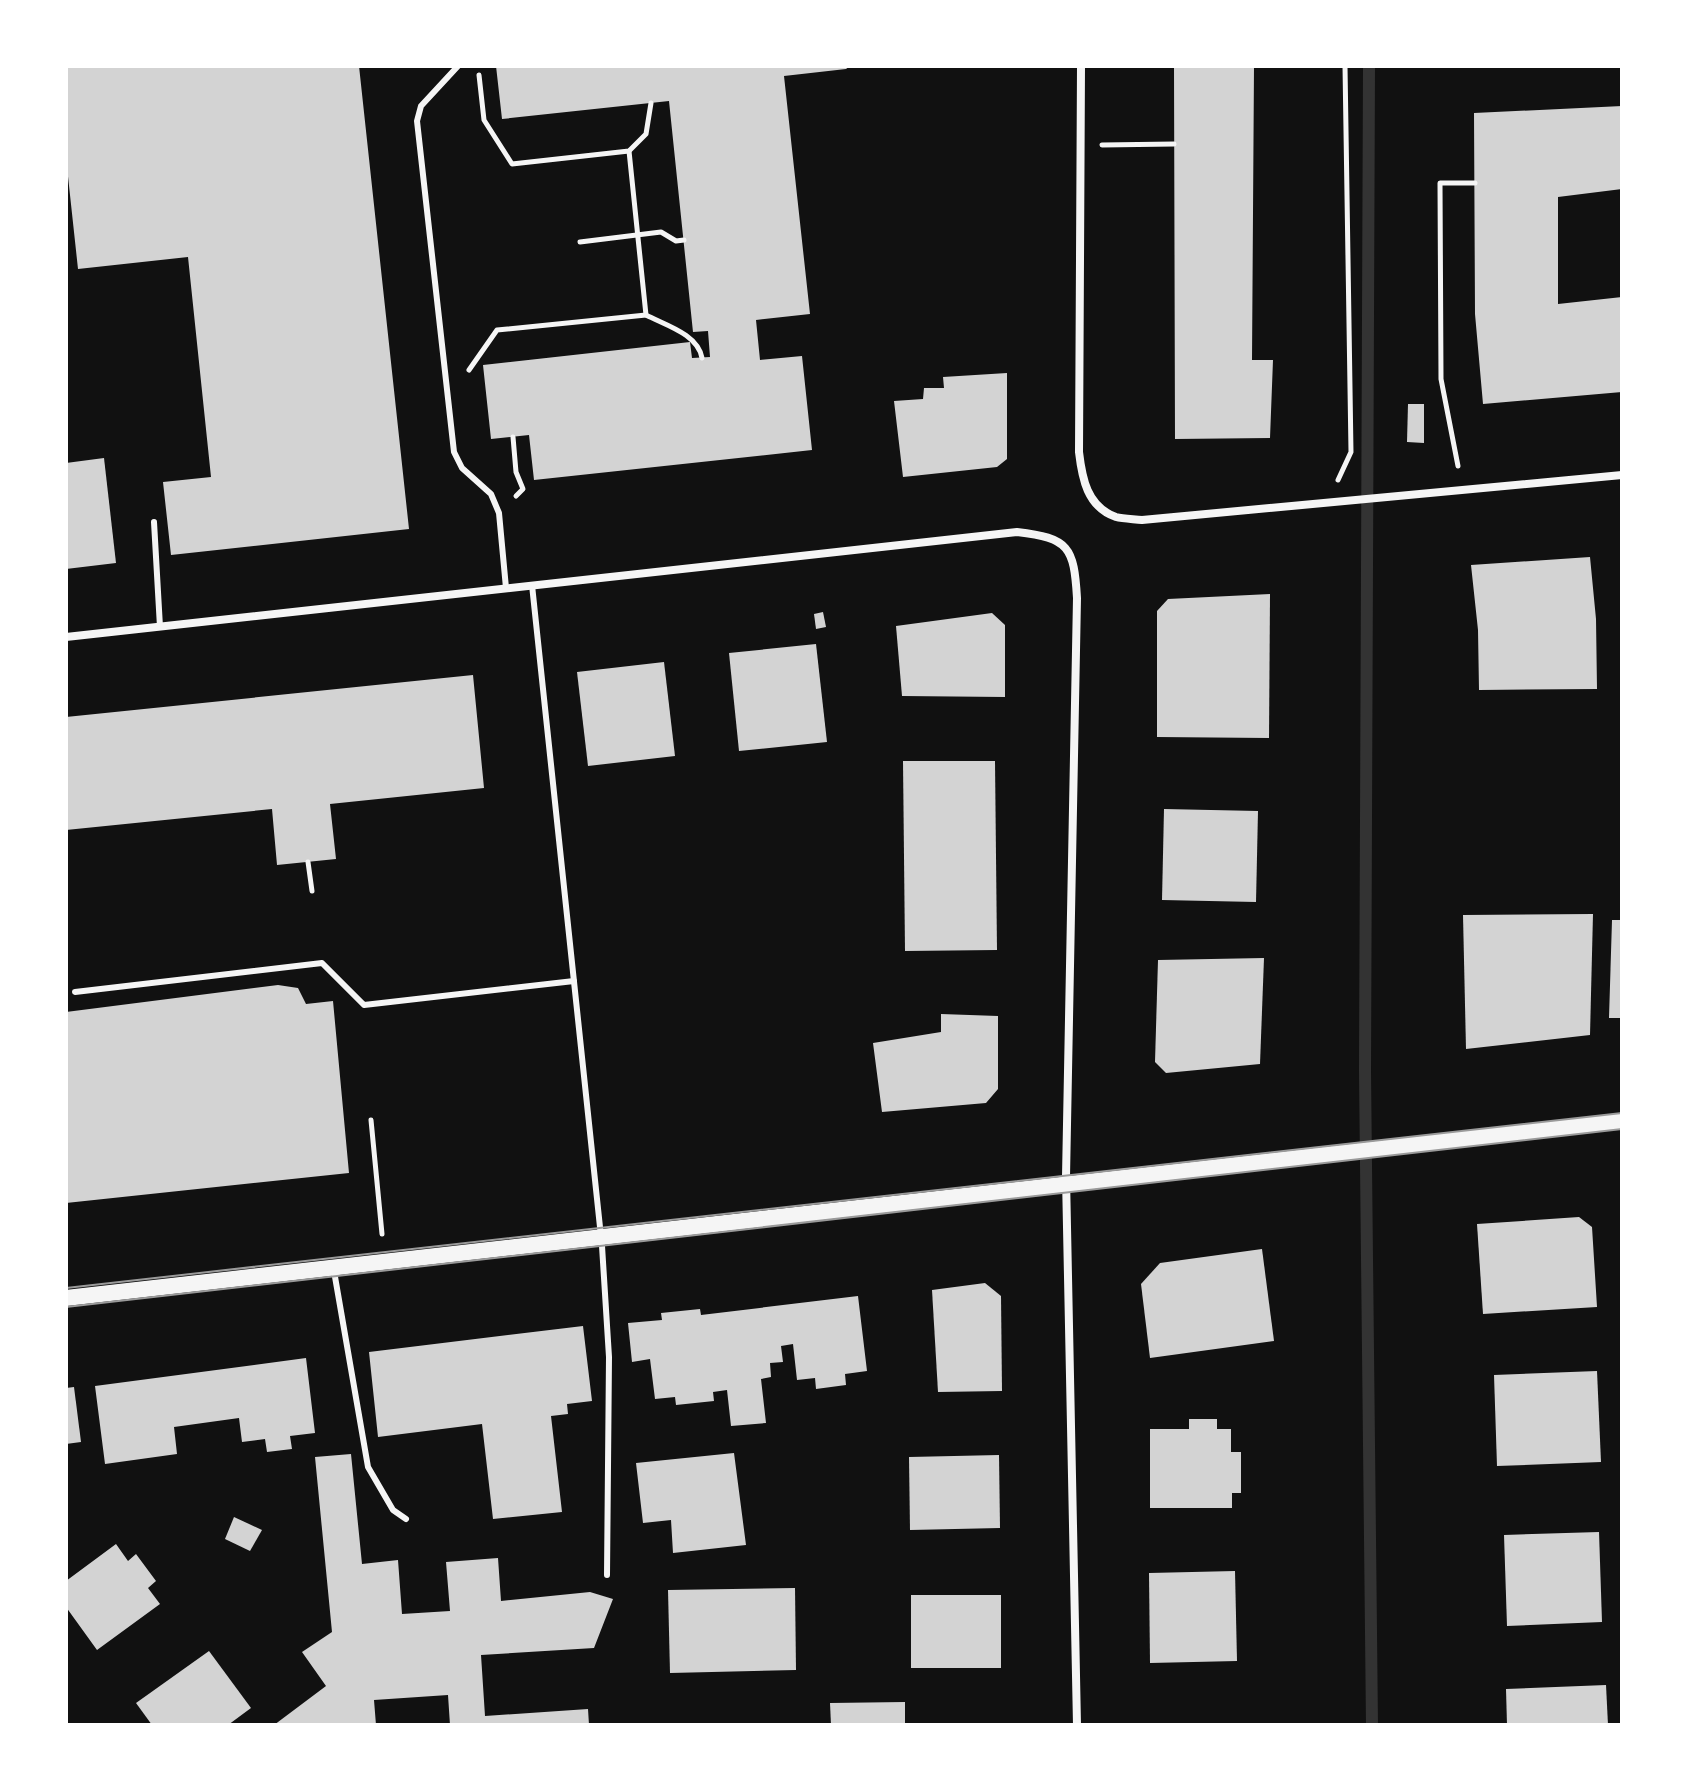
<svg xmlns="http://www.w3.org/2000/svg" width="1688" height="1791" font-family="Jost,sans-serif">
<rect width="100%" height="100%" fill="#111"/>
<g fill="none" stroke-linecap="round" stroke-linejoin="round">
<path stroke="#333" stroke-width="12" d="M 1369,66 L 1365,1071 L 1372,1725"/>
</g>
<g fill="#d3d3d3">
<path d="M 66,66 L 359,66 L 409,529 L 171,555 L 163,482 L 211,477 L 188,257 L 78,269 L 66,158 Z"/>
<path d="M 496,66 L 850,66 L 846,69 L 784,76 L 810,314 L 756,320 L 760,360 L 802,356 L 812,450 L 534,480 L 529,435 L 491,439 L 483,365 L 690,342 L 692,358 L 710,357 L 708,331 L 693,332 L 669,101 L 502,119 Z"/>
<path d="M 1174,66 L 1254,66 L 1252,360 L 1273,360 L 1270,438 L 1175,439 Z"/>
<path d="M 1622,106 L 1622,189 L 1558,197 L 1558,304 L 1622,297 L 1622,392 L 1483,404 L 1475,314 L 1474,113 Z"/>
<path d="M 1007,373 L 1007,459 L 997,467 L 903,477 L 894,401 L 923,399 L 924,388 L 944,388 L 943,377 Z"/>
<path d="M 1408,404 L 1424,404 L 1424,443 L 1407,442 Z"/>
<path d="M 104,458 L 116,563 L 66,569 L 66,463 Z"/>
<path d="M 1590,557 L 1596,619 L 1597,689 L 1479,690 L 1478,630 L 1471,565 Z"/>
<path d="M 1270,594 L 1269,738 L 1157,737 L 1157,611 L 1168,599 Z"/>
<path d="M 823,612 L 826,627 L 816,629 L 814,614 Z"/>
<path d="M 992,613 L 1005,625 L 1005,697 L 902,696 L 896,626 Z"/>
<path d="M 816,644 L 827,742 L 739,751 L 729,653 Z"/>
<path d="M 664,662 L 675,756 L 588,766 L 577,672 Z"/>
<path d="M 473,675 L 484,788 L 330,804 L 336,859 L 277,865 L 272,809 L 66,830 L 66,717 Z"/>
<path d="M 903,761 L 995,761 L 997,950 L 905,951 Z"/>
<path d="M 1164,809 L 1258,811 L 1256,902 L 1162,900 Z"/>
<path d="M 1593,914 L 1590,1035 L 1466,1049 L 1463,915 Z"/>
<path d="M 1612,920 L 1622,920 L 1622,1018 L 1609,1018 Z"/>
<path d="M 1264,958 L 1260,1064 L 1166,1073 L 1155,1062 L 1158,960 Z"/>
<path d="M 278,985 L 298,988 L 306,1004 L 333,1001 L 349,1173 L 66,1203 L 66,1012 Z"/>
<path d="M 941,1014 L 998,1016 L 998,1089 L 986,1103 L 882,1112 L 873,1043 L 941,1032 Z"/>
<path d="M 1579,1217 L 1592,1227 L 1597,1307 L 1483,1314 L 1477,1224 Z"/>
<path d="M 1262,1249 L 1274,1341 L 1150,1358 L 1141,1284 L 1160,1263 Z"/>
<path d="M 985,1283 L 1001,1296 L 1002,1391 L 938,1392 L 932,1290 Z"/>
<path d="M 858,1296 L 867,1371 L 845,1374 L 846,1385 L 816,1389 L 815,1378 L 797,1380 L 793,1344 L 781,1346 L 783,1362 L 770,1363 L 771,1377 L 761,1379 L 766,1423 L 731,1426 L 727,1390 L 713,1392 L 714,1401 L 676,1405 L 675,1397 L 655,1399 L 650,1359 L 632,1362 L 628,1323 L 662,1320 L 661,1313 L 700,1309 L 701,1315 Z"/>
<path d="M 583,1326 L 592,1401 L 567,1404 L 568,1414 L 551,1416 L 562,1512 L 493,1519 L 482,1424 L 378,1437 L 369,1352 Z"/>
<path d="M 306,1358 L 315,1433 L 290,1436 L 292,1449 L 267,1452 L 265,1439 L 242,1442 L 239,1418 L 174,1427 L 177,1454 L 105,1464 L 95,1386 Z"/>
<path d="M 1597,1371 L 1601,1462 L 1497,1466 L 1494,1375 Z"/>
<path d="M 74,1387 L 81,1442 L 66,1444 L 66,1388 Z"/>
<path d="M 1189,1419 L 1217,1419 L 1217,1429 L 1231,1429 L 1231,1452 L 1241,1452 L 1241,1493 L 1232,1493 L 1232,1508 L 1150,1508 L 1150,1429 L 1189,1429 Z"/>
<path d="M 734,1453 L 746,1545 L 673,1553 L 671,1520 L 643,1523 L 636,1463 Z"/>
<path d="M 351,1454 L 362,1564 L 398,1560 L 402,1614 L 450,1611 L 446,1562 L 498,1558 L 501,1601 L 590,1592 L 613,1599 L 594,1648 L 481,1655 L 485,1716 L 588,1709 L 589,1725 L 450,1725 L 448,1695 L 374,1700 L 376,1725 L 274,1725 L 326,1686 L 302,1652 L 332,1632 L 315,1457 Z"/>
<path d="M 999,1455 L 1000,1528 L 910,1530 L 909,1457 Z"/>
<path d="M 234,1517 L 262,1530 L 250,1551 L 225,1539 Z"/>
<path d="M 1599,1532 L 1602,1622 L 1507,1626 L 1504,1535 Z"/>
<path d="M 116,1544 L 128,1561 L 136,1554 L 156,1581 L 148,1588 L 160,1604 L 97,1650 L 66,1607 L 66,1581 Z"/>
<path d="M 1235,1571 L 1237,1661 L 1150,1663 L 1149,1573 Z"/>
<path d="M 795,1588 L 796,1670 L 670,1673 L 668,1590 Z"/>
<rect x="911" y="1595" width="90" height="73"/>
<path d="M 209,1651 L 251,1708 L 228,1725 L 152,1725 L 136,1703 Z"/>
<path d="M 1606,1685 L 1608,1725 L 1507,1725 L 1506,1689 Z"/>
<path d="M 905,1702 L 905,1725 L 831,1725 L 830,1703 Z"/>
</g>
<g fill="none" stroke-linecap="round" stroke-linejoin="round">
<g stroke="#f5f5f5" stroke-width="5">
<path d="M 479,75 L 484,120 L 512,164 L 629,151 L 646,134 L 651,103"/>
<path d="M 1102,145 L 1174,144"/>
<path d="M 629,151 L 646,315 C 665,325 698,334 702,358"/>
<path d="M 580,242 L 661,232 L 676,241 L 684,240"/>
<path d="M 469,370 L 497,330 L 646,315"/>
<path d="M 513,437 L 516,472 L 523,489 L 516,496"/>
<path d="M 1458,466 L 1441,379 L 1440,183 L 1475,183"/>
<path d="M 1338,480 L 1351,452 L 1345,66"/>
<path d="M 308,862 L 312,891"/>
<path d="M 371,1120 L 382,1234"/>
</g>
<g stroke="#f5f5f5" stroke-width="6">
<path d="M 458,66 L 421,106 L 417,121 L 454,452 L 462,468 L 491,494 L 499,513 L 506,588"/>
<path d="M 154,522 L 160,627"/>
<path d="M 532,585 L 602,1246 L 609,1357 L 607,1575"/>
<path d="M 75,992 L 322,963 L 364,1005 L 574,981"/>
<path d="M 334,1271 L 368,1467 L 393,1510 L 406,1519"/>
</g>
<g stroke="#f5f5f5" stroke-width="8">
<path d="M 1081,66 L 1079,452 C 1082,478 1087,507 1116,517 C 1123,519 1134,519 1142,520 L 1622,475"/>
<path d="M 66,637 L 1017,532 C 1069,538 1074,547 1077,598 L 1066,1177 L 1077,1725"/>
</g>
<path stroke="#f5f5f5" stroke-width="16" d="M 66,1298 L 1622,1121"/>
<g stroke="#9a9a9a" stroke-width="2">
<path d="M 66,1288 L 1622,1113"/>
<path d="M 66,1307 L 1622,1129"/>
</g>
</g>
<rect width="1688" height="1791" fill="none" stroke="#ffffff" stroke-width="136"/>
</svg>
